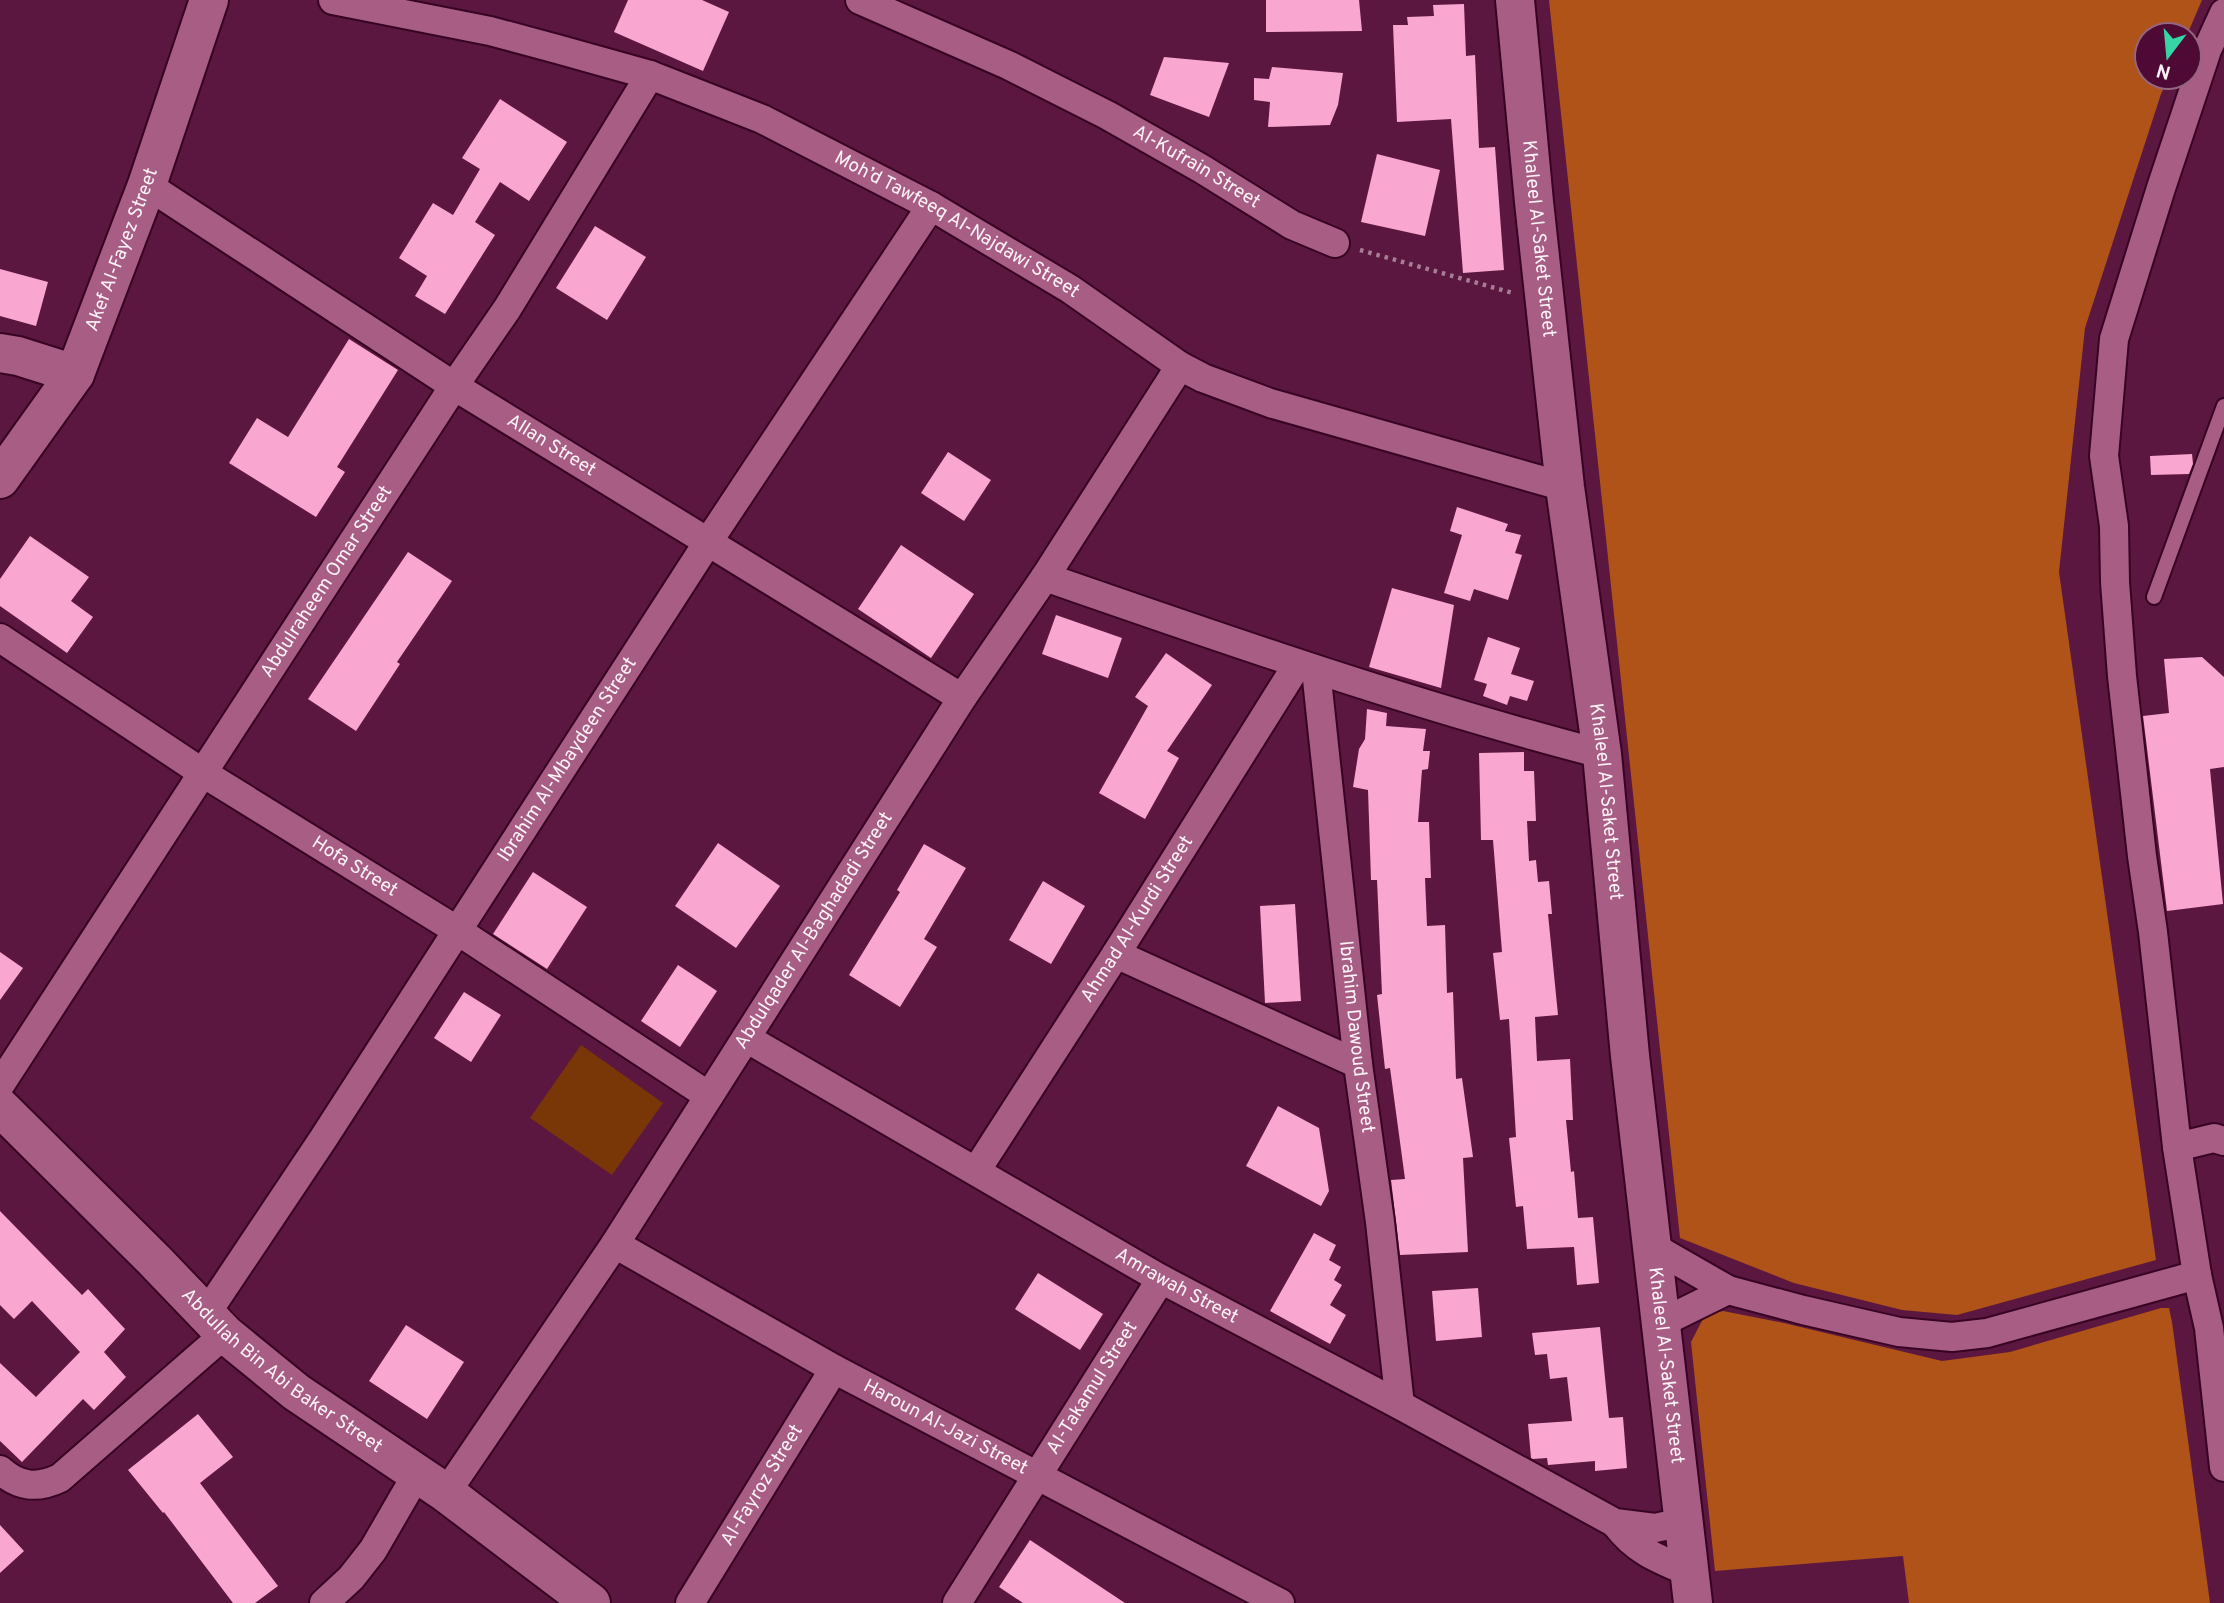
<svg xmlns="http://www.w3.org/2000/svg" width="2224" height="1603" font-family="Overpass,sans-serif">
<rect width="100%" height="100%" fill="#5b173f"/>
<path fill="#793607" d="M 581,1045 L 663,1103 L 612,1175 L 530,1118 Z"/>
<g fill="#af5318">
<path d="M 1549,0 L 2202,0 L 2187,35 L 2147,35 L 2147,77 L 2169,77 L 2161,94 L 2085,328 L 2059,572 L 2156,1260 L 1957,1315 L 1902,1310 L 1794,1283 L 1680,1238 Z"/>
<path d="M 2161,1308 L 2169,1308 L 2172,1322 L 2210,1603 L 1909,1603 L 1903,1556 L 1715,1571 L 1691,1342 L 1705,1315 L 1723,1311 L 1784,1323 L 1942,1361 L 2010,1352 Z"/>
</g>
<g fill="#f9a6d0">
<path d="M 628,0 L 702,0 L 729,12 L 703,71 L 614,32 Z"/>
<path d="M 1266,0 L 1359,0 L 1362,31 L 1266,32 Z"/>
<path d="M 1464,4 L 1466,56 L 1475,55 L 1479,148 L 1495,147 L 1504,270 L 1463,273 L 1451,119 L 1397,122 L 1393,25 L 1408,25 L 1407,17 L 1434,16 L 1433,5 Z"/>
<path d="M 1164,57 L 1229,63 L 1209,117 L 1150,95 Z"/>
<path d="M 1272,67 L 1343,73 L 1338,105 L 1330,125 L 1268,127 L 1270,102 L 1254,100 L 1254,78 L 1269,79 Z"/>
<path d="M 500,99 L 567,142 L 529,201 L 500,182 L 475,222 L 495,235 L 445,314 L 415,296 L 427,276 L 399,258 L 433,203 L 453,215 L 480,169 L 462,158 Z"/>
<path d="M 1377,154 L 1440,170 L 1425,236 L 1361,222 Z"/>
<path d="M 595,226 L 646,257 L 607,320 L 556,288 Z"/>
<path d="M 0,269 L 48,282 L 36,326 L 0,316 Z"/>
<path d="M 349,339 L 398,370 L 337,467 L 345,472 L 316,517 L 229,463 L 257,418 L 288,437 Z"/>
<path d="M 948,452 L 991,480 L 964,521 L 921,493 Z"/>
<path d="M 2192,454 L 2193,464 L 2189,474 L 2151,475 L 2150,456 Z"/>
<path d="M 1457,507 L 1508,524 L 1505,531 L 1521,535 L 1515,553 L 1522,555 L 1508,600 L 1474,589 L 1470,601 L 1444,593 L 1462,535 L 1450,531 Z"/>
<path d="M 30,536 L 89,577 L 71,601 L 93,617 L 67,653 L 0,606 L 0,579 Z"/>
<path d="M 901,545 L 974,594 L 931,658 L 858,609 Z"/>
<path d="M 408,552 L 452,581 L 397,662 L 400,664 L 356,731 L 308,699 Z"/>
<path d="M 1392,588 L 1454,605 L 1441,688 L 1369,667 Z"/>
<path d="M 1056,615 L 1122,638 L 1108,678 L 1042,654 Z"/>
<path d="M 1488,637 L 1520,648 L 1511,674 L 1534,681 L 1527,701 L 1510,696 L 1507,705 L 1483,696 L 1487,684 L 1474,680 Z"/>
<path d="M 1166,653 L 1212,685 L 1167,751 L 1179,758 L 1145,819 L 1099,793 L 1148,706 L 1135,697 Z"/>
<path d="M 2202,657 L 2224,677 L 2224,767 L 2210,769 L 2223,904 L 2167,911 L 2143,716 L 2169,713 L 2164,659 Z"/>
<path d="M 1367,709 L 1387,713 L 1386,726 L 1426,729 L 1423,751 L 1430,751 L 1428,769 L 1422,770 L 1418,822 L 1429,822 L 1431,878 L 1425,878 L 1427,926 L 1445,925 L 1447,993 L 1453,992 L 1456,1079 L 1462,1078 L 1473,1157 L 1463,1158 L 1468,1252 L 1400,1255 L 1391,1180 L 1405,1179 L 1390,1068 L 1385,1069 L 1377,995 L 1382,994 L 1377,880 L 1371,880 L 1368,790 L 1353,787 L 1359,749 L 1365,739 Z"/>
<path d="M 1524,752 L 1524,771 L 1534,771 L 1536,821 L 1527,821 L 1529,861 L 1536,860 L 1538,882 L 1549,881 L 1552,914 L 1548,914 L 1558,1015 L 1535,1017 L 1537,1061 L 1570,1059 L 1573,1120 L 1566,1120 L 1571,1172 L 1574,1171 L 1578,1218 L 1593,1217 L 1599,1283 L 1577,1285 L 1574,1247 L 1527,1249 L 1523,1206 L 1516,1207 L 1509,1138 L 1516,1137 L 1509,1019 L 1500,1020 L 1493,953 L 1502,952 L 1493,840 L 1481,840 L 1479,753 Z"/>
<path d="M 718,843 L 780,886 L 736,948 L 675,906 Z"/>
<path d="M 924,844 L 966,868 L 924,939 L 937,947 L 900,1007 L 849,975 L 900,892 L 897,890 Z"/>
<path d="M 533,872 L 587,907 L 547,969 L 493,934 Z"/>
<path d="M 1043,881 L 1085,906 L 1051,964 L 1009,940 Z"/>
<path d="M 1295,904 L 1301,1001 L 1265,1003 L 1260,906 Z"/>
<path d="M 0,952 L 23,968 L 0,1000 Z"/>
<path d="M 678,965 L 717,991 L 680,1047 L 641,1021 Z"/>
<path d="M 464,992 L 501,1015 L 471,1062 L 434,1038 Z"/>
<path d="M 1278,1106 L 1319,1128 L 1329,1191 L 1321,1206 L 1246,1166 Z"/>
<path d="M 0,1211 L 82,1295 L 88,1289 L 125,1329 L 104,1352 L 126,1377 L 94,1410 L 83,1399 L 22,1462 L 0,1441 L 0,1363 L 36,1397 L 80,1352 L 32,1301 L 14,1319 L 0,1305 Z"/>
<path d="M 1314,1233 L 1336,1245 L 1329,1260 L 1341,1267 L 1334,1280 L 1342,1285 L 1330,1305 L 1346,1315 L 1330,1344 L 1270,1311 Z"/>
<path d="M 1038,1273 L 1103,1314 L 1080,1350 L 1015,1309 Z"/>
<path d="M 1478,1288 L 1482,1337 L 1436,1341 L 1432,1291 Z"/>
<path d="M 406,1325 L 464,1362 L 427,1419 L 369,1381 Z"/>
<path d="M 1600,1327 L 1609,1418 L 1623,1417 L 1627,1468 L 1595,1471 L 1595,1461 L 1548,1465 L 1547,1458 L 1533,1459 L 1531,1458 L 1528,1424 L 1572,1421 L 1567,1377 L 1550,1379 L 1547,1354 L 1535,1355 L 1532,1333 Z"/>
<path d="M 198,1414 L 233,1457 L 200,1483 L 278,1586 L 255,1603 L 233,1603 L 164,1512 L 163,1513 L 128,1470 Z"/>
<path d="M 0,1525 L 24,1551 L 0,1573 Z"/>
<path d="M 1030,1540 L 1125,1603 L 1023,1603 L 999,1587 Z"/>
</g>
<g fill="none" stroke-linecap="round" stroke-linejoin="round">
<g stroke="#380424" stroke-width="18">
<path id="lane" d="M 2154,597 L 2224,406"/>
</g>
<g stroke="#380424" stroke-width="32">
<g id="street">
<path id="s1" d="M 333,0 L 490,31 L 557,49 L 650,75 L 762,119 L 931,206 L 1070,289 L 1180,366 L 1203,378 L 1270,403 L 1565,487"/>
<path id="s2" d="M 860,0 L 1008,65 L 1107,115 L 1202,169 L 1292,225 L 1335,243"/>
<path d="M 2224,13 L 2207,50 L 2161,188 L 2114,339 L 2104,456 L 2114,526 L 2115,582 L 2122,676 L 2142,856 L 2153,932 L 2177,1147 L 2197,1275 L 2209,1328 L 2224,1467"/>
<path id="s3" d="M 147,185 L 454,386 L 962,698"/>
<path d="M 1045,577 C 1229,641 1413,705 1602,754"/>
<path id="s4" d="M 0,638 L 203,773 L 458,931 L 709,1096"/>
<path id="s5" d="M 1316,670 L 1358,1064 L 1380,1222 L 1400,1405"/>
<path d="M 1116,954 L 1358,1064"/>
<path id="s6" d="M 746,1038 L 1161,1279 L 1400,1405 L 1615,1523 L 1655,1528 L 1683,1522"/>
<path id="s7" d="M 0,1085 L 454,386 L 507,309 L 650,75"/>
<path d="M 2177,1147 L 2214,1138 L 2224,1141"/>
<path id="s8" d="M 976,1171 L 1116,954 L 1297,665"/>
<path id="s9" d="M 615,1244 L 834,1369 L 1280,1603"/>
<path d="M 1653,1247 L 1728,1290 L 1803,1310 L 1899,1332 L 1952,1337 L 1987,1333 L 2197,1275"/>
<path id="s10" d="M 206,1314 L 323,1139 L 708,542 L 931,206"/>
<path d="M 1661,1323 L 1728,1290"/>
<path d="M 0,1470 C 19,1487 37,1489 60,1478 L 225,1334"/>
<path id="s11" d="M 446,1493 L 615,1244 L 962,698 L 1045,577 L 1180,366"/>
<path d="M 1615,1523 C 1636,1551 1658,1559 1689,1572"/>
<path d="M 324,1603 L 351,1578 L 373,1550 L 417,1474"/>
<path id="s12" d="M 690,1603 L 834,1369"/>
<path id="s13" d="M 957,1603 L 1161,1279"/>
</g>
</g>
<g stroke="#380424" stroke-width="42">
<g id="secondary">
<path id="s14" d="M 1515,0 L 1534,202 L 1565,487 L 1602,754 L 1630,1056 L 1693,1603"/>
<path d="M 0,353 L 18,356 L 75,374"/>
<path id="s15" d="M 0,479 L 75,374 L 147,185 L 209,0"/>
<path id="s16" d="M 0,1107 L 155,1261 L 225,1334 L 296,1392 L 446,1493 L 591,1603"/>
</g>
</g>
<path stroke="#a67d94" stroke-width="4.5" stroke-dasharray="3.5 5" stroke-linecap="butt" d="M 1360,250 L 1513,293"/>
<use href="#lane" stroke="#a85d84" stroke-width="14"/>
<use href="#street" stroke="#a85d84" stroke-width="28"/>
<use href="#secondary" stroke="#a85d84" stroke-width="38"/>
</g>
<g text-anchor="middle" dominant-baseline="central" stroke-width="7" stroke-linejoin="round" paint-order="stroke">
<g font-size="19" fill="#fbf2f6" stroke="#4f0935">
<text stroke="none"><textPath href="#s2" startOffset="376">Al-Kufrain Street</textPath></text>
<text stroke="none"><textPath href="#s1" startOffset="668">Moh’d Tawfeeq Al-Najdawi Street</textPath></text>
<text stroke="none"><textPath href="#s14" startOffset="240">Khaleel Al-Saket Street</textPath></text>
<text stroke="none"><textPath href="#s15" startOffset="262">Akef Al-Fayez Street</textPath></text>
<text stroke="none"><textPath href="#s3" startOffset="481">Allan Street</textPath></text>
<text stroke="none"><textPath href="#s7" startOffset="600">Abdulraheem Omar Street</textPath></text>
<text stroke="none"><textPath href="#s10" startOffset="662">Ibrahim Al-Mbaydeen Street</textPath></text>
<text stroke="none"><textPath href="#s14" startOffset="807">Khaleel Al-Saket Street</textPath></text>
<text stroke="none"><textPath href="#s4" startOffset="422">Hofa Street</textPath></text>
<text stroke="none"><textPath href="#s8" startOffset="299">Ahmad Al-Kurdi Street</textPath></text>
<text stroke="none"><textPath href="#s11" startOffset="672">Abdulqader Al-Baghadadi Street</textPath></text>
<text stroke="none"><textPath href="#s5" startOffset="369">Ibrahim Dawoud Street</textPath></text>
<text stroke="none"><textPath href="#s6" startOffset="497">Amrawah Street</textPath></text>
<text stroke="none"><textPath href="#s14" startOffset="1374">Khaleel Al-Saket Street</textPath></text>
<text stroke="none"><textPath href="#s16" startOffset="387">Abdullah Bin Abi Baker Street</textPath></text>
<text stroke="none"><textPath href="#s13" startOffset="254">Al-Takamul Street</textPath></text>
<text stroke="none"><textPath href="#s9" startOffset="378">Haroun Al-Jazi Street</textPath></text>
<text stroke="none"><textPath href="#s12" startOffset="138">Al-Fayroz Street</textPath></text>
</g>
</g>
<g transform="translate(2168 56) rotate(196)"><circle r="33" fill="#4f0935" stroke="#946682" stroke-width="2"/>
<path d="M0-5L12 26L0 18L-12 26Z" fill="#37d4a6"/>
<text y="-10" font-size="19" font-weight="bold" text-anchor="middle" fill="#fbf2f6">N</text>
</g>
</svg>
